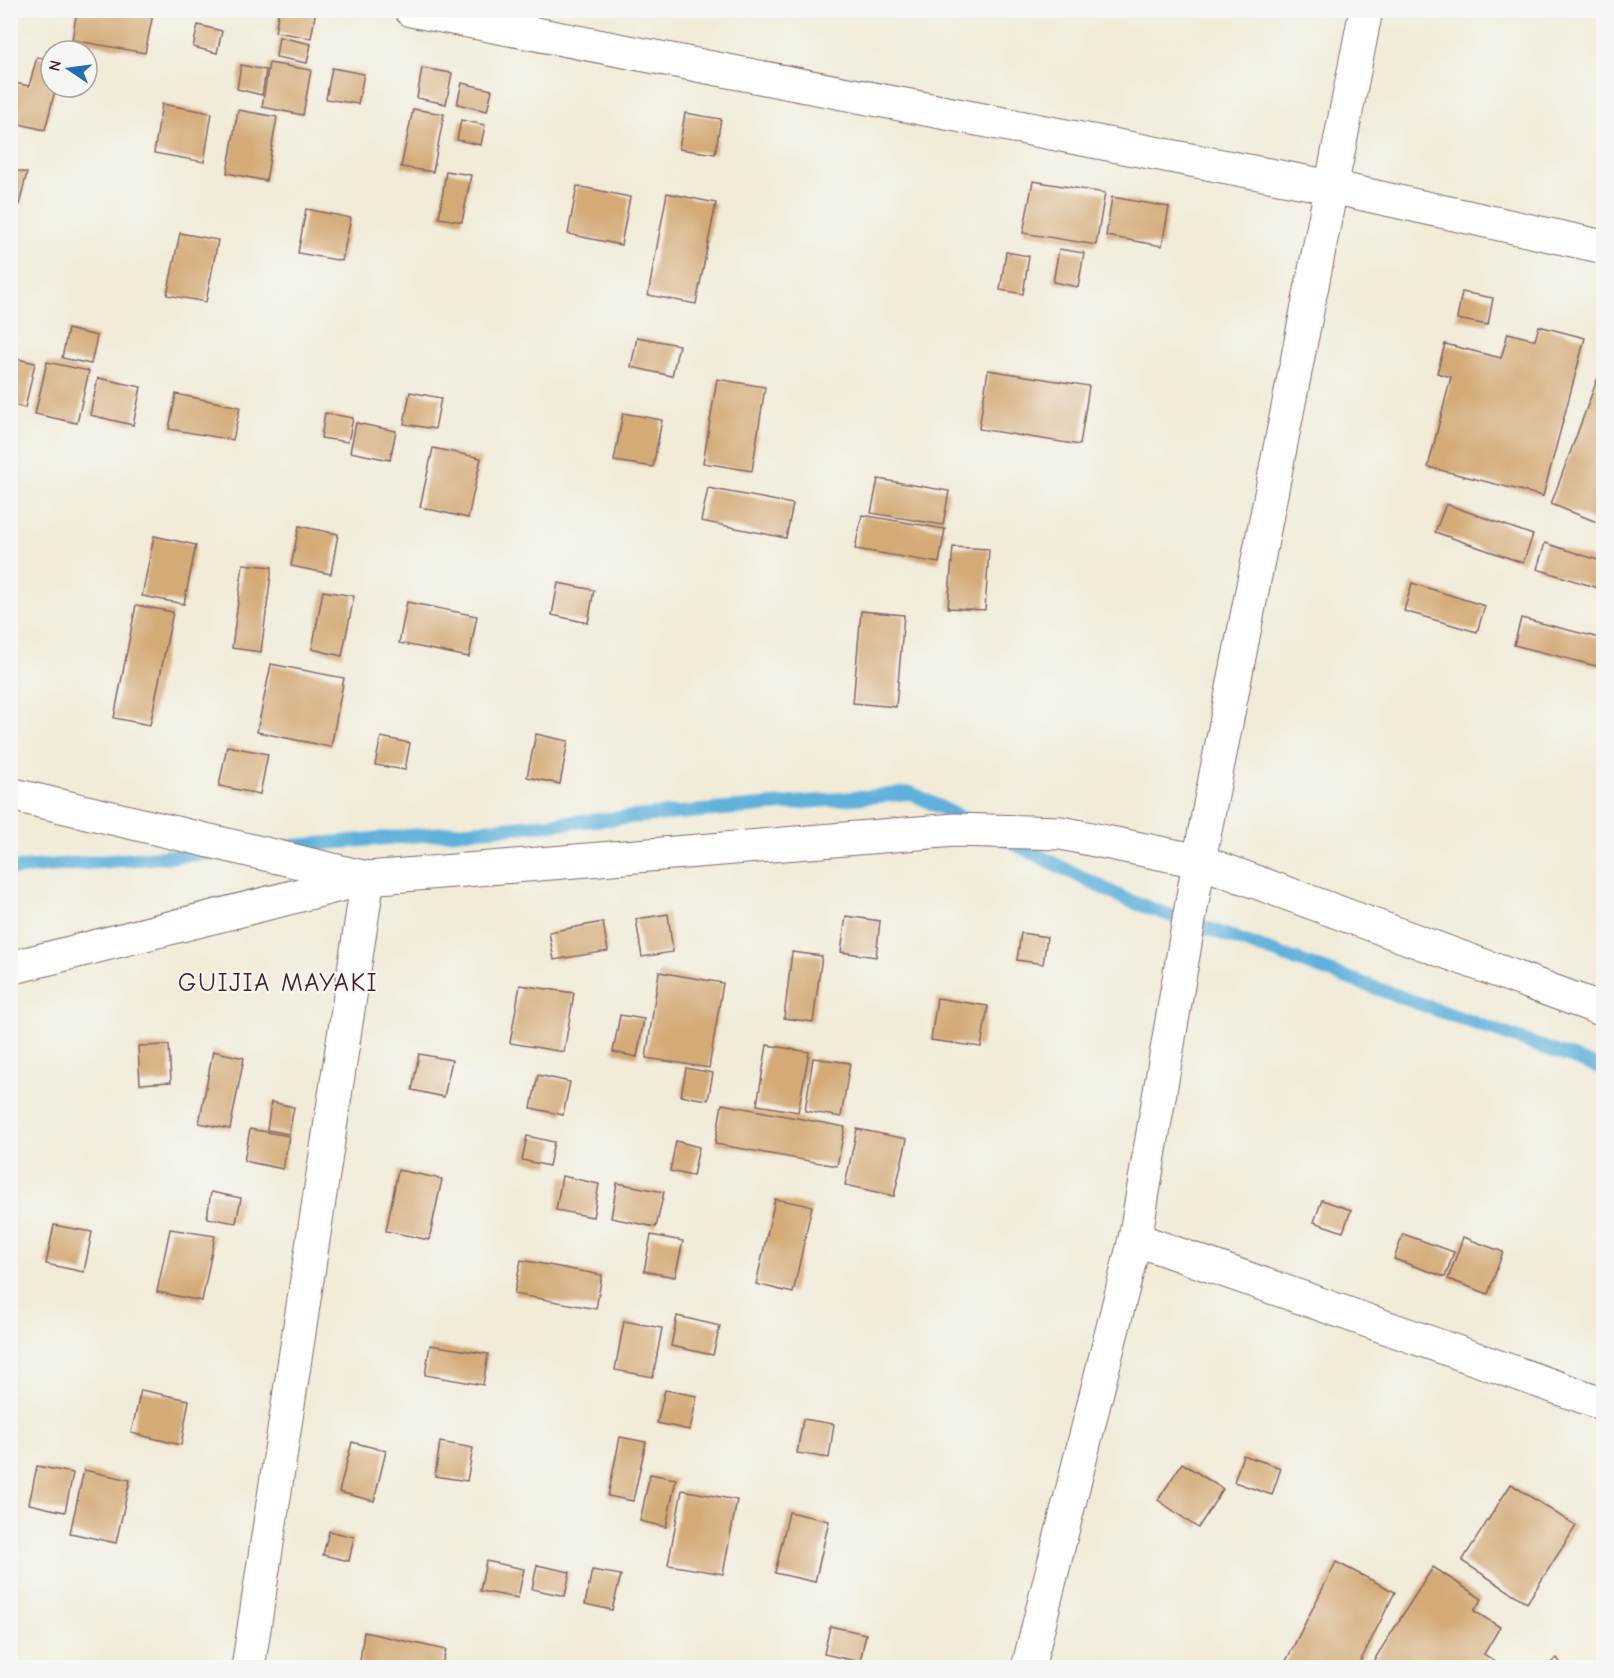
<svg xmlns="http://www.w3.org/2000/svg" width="1614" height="1678" font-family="'Comic Neue',sans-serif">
<rect width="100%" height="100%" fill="#f6f6f2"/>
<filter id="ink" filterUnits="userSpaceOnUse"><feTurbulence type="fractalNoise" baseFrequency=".0167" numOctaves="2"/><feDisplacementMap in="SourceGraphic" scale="12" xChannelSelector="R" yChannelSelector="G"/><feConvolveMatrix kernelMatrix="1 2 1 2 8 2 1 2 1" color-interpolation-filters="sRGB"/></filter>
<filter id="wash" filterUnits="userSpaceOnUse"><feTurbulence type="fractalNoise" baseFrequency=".008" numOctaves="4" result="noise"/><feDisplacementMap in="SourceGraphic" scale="24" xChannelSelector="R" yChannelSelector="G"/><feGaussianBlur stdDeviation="1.35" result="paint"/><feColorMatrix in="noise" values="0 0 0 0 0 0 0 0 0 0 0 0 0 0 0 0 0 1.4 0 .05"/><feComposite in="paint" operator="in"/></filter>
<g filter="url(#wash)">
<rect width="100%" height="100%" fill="#f1ebd8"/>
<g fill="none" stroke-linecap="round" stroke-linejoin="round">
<g stroke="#5fb0da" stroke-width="14">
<path d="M 1007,840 L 1127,900 L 1604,1069"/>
<path d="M 282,847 L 911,793 L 968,821"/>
<path d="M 10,869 L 212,853"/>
</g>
</g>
<g id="blocks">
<g fill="#d4aa77">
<path d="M 77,10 L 133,10 L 153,14 L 145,53 L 72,40 Z"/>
<path d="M 279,10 L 316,10 L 311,38 L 275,32 Z"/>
<path d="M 198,25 L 222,31 L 217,53 L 193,47 Z"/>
<path d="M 279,37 L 311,44 L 307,63 L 276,57 Z"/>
<path d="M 37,57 L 51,60 L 51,87 L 56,87 L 45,130 L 10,122 L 10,100 L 15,83 L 29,86 Z"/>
<path d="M 269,63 L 311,70 L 303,115 L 262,107 Z"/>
<path d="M 241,65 L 266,70 L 262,95 L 237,89 Z"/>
<path d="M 332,68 L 364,74 L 358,104 L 326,99 Z"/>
<path d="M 422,68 L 452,73 L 446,104 L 417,98 Z"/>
<path d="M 462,83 L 492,90 L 487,111 L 457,104 Z"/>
<path d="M 162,104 L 212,113 L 204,162 L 154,153 Z"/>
<path d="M 413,109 L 444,114 L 433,172 L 401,167 Z"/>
<path d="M 238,110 L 277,117 L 266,181 L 227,173 Z"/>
<path d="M 685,113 L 721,119 L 715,154 L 679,149 Z"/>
<path d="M 461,120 L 485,125 L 481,145 L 457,140 Z"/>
<path d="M 10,169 L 27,173 L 19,205 L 10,203 Z"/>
<path d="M 446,171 L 471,175 L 462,222 L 439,218 Z"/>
<path d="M 1033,181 L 1105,193 L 1096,245 L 1023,233 Z"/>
<path d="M 577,186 L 630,197 L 621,245 L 568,234 Z"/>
<path d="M 667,193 L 716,203 L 696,304 L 648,295 Z"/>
<path d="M 1112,197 L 1169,207 L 1162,246 L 1106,236 Z"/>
<path d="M 306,209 L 351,218 L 342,261 L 298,253 Z"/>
<path d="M 180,233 L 218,240 L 206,302 L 167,295 Z"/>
<path d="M 1059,249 L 1084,253 L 1078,287 L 1053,282 Z"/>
<path d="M 1006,252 L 1029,256 L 1023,294 L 1000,290 Z"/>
<path d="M 1462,292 L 1493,298 L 1488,325 L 1457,319 Z"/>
<path d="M 1539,326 L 1585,338 L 1543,496 L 1428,467 L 1451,377 L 1437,373 L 1445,344 L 1501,358 L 1508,333 L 1535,340 Z"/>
<path d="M 68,329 L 97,336 L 91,364 L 62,358 Z"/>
<path d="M 637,337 L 679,345 L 672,376 L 631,367 Z"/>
<path d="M 10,357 L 35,363 L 25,408 L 10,404 Z"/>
<path d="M 47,362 L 89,371 L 77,423 L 35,414 Z"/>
<path d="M 1603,364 L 1604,520 L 1602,524 L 1551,504 Z"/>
<path d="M 988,370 L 1089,386 L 1080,445 L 979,429 Z"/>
<path d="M 98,378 L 141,387 L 133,425 L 90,415 Z"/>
<path d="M 717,379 L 765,387 L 752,471 L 703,463 Z"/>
<path d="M 410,392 L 441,398 L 435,429 L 404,424 Z"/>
<path d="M 176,394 L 240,407 L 233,440 L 169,429 Z"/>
<path d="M 325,413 L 353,418 L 348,442 L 321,438 Z"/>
<path d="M 623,413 L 662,420 L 653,467 L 614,461 Z"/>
<path d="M 356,423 L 396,431 L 390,460 L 350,452 Z"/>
<path d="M 433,448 L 481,458 L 468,518 L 420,507 Z"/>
<path d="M 878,479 L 949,491 L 943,525 L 871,513 Z"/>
<path d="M 708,488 L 793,504 L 786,538 L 701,521 Z"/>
<path d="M 1446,504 L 1533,535 L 1523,563 L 1435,532 Z"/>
<path d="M 862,515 L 945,529 L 939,563 L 855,549 Z"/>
<path d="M 299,526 L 338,534 L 331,574 L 291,566 Z"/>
<path d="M 154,536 L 196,545 L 184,604 L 142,596 Z"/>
<path d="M 1545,543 L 1604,562 L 1604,590 L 1537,569 Z"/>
<path d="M 953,547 L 989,549 L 985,610 L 948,608 Z"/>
<path d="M 243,564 L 272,567 L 261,652 L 232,648 Z"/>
<path d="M 558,583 L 594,590 L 588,623 L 552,615 Z"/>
<path d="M 1412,583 L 1485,606 L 1477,632 L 1404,611 Z"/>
<path d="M 323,591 L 354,596 L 342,656 L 312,649 Z"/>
<path d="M 407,602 L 477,616 L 469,657 L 399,643 Z"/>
<path d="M 136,605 L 173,612 L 150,725 L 114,718 Z"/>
<path d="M 861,611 L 904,615 L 896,707 L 853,703 Z"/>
<path d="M 1521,618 L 1604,639 L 1604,668 L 1514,645 Z"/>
<path d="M 271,664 L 344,678 L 331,747 L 257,732 Z"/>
<path d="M 536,734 L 568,741 L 560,784 L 527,777 Z"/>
<path d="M 381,737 L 410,743 L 405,770 L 375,765 Z"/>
<path d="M 227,746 L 268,754 L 260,794 L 219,786 Z"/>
<path d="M 668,914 L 673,952 L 642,957 L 636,919 Z"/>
<path d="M 846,916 L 880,921 L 876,957 L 841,952 Z"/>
<path d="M 603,922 L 608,951 L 554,960 L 549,932 Z"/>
<path d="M 1021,933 L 1047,937 L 1043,964 L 1017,960 Z"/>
<path d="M 792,952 L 822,956 L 813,1022 L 784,1018 Z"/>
<path d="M 659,972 L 723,983 L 709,1068 L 646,1058 Z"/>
<path d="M 520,985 L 574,993 L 564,1052 L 510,1043 Z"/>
<path d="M 937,998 L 988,1006 L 981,1047 L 931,1040 Z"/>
<path d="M 620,1015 L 644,1019 L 637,1057 L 613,1052 Z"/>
<path d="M 169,1045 L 171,1082 L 140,1084 L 138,1046 Z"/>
<path d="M 767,1045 L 809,1052 L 798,1112 L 757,1105 Z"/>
<path d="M 213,1051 L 244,1058 L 230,1129 L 199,1123 Z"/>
<path d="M 419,1054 L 452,1060 L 444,1097 L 412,1090 Z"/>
<path d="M 813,1058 L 850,1063 L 841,1117 L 805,1111 Z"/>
<path d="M 686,1068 L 713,1073 L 708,1100 L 681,1096 Z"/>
<path d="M 538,1075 L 570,1082 L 563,1115 L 531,1108 Z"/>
<path d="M 271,1102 L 294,1107 L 289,1134 L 267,1130 Z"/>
<path d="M 722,1104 L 845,1127 L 837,1166 L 715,1144 Z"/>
<path d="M 250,1129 L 289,1136 L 283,1169 L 244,1161 Z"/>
<path d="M 857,1129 L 907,1139 L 894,1196 L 845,1185 Z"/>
<path d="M 527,1136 L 554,1142 L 549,1166 L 522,1160 Z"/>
<path d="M 676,1141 L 699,1147 L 693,1176 L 670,1171 Z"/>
<path d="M 398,1170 L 442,1179 L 429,1240 L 386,1231 Z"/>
<path d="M 562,1176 L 599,1184 L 593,1217 L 556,1210 Z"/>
<path d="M 617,1183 L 664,1192 L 656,1227 L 611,1218 Z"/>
<path d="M 211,1192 L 241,1198 L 236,1223 L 207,1218 Z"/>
<path d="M 775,1199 L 812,1206 L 793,1293 L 756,1284 Z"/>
<path d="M 1322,1200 L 1351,1210 L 1343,1232 L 1314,1222 Z"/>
<path d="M 54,1225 L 92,1232 L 84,1272 L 46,1264 Z"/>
<path d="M 170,1229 L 215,1236 L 202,1301 L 157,1292 Z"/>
<path d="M 1403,1234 L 1454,1252 L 1445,1277 L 1394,1259 Z"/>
<path d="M 651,1235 L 683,1241 L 675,1277 L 644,1271 Z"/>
<path d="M 1463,1237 L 1503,1252 L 1488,1294 L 1448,1279 Z"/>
<path d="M 521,1260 L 602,1275 L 596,1309 L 514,1294 Z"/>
<path d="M 677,1316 L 720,1326 L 713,1355 L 671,1346 Z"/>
<path d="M 624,1321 L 662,1328 L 653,1377 L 615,1370 Z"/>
<path d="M 430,1345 L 488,1354 L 483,1385 L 425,1375 Z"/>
<path d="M 141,1390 L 189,1400 L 181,1445 L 131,1433 Z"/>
<path d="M 665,1390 L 697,1396 L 690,1430 L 657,1423 Z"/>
<path d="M 803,1419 L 834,1424 L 829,1458 L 797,1453 Z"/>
<path d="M 620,1437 L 646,1442 L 633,1501 L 608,1496 Z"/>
<path d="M 352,1442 L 386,1451 L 374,1501 L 339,1492 Z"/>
<path d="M 440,1442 L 473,1448 L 467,1481 L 435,1476 Z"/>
<path d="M 1243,1455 L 1281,1468 L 1272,1495 L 1234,1482 Z"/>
<path d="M 1182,1463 L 1223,1489 L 1198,1528 L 1158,1500 Z"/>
<path d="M 37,1466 L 73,1473 L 65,1512 L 29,1504 Z"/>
<path d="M 84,1470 L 130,1480 L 116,1543 L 70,1533 Z"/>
<path d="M 650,1474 L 676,1479 L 666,1527 L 640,1521 Z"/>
<path d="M 1511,1484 L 1576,1526 L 1527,1603 L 1462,1561 Z"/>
<path d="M 682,1490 L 737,1500 L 723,1574 L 668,1565 Z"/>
<path d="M 789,1512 L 829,1521 L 815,1582 L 775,1573 Z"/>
<path d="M 329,1531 L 354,1537 L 349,1561 L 323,1555 Z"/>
<path d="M 486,1561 L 524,1569 L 518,1598 L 480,1591 Z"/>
<path d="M 1336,1562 L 1395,1592 L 1357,1668 L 1289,1668 L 1284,1665 Z"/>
<path d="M 537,1565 L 570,1572 L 565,1596 L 532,1589 Z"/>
<path d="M 1433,1567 L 1482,1599 L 1474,1611 L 1500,1627 L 1484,1654 L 1496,1662 L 1493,1668 L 1369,1668 Z"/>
<path d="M 592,1570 L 621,1575 L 612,1610 L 585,1604 Z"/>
<path d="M 830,1626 L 866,1634 L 860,1662 L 824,1654 Z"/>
<path d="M 364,1632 L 446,1650 L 441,1668 L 359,1668 Z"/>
<path d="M 1557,1658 L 1564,1668 L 1544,1668 Z"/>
</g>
</g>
</g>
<g filter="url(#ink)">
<use href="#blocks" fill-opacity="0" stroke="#846668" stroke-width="1.5"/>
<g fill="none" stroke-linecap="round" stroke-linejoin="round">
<g stroke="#846668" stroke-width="35">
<g id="street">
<path d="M 411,10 L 1331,187 L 1604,247"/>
<path d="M 10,794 L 363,877"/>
<path d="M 10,968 L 368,878 L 955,830 L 1061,833 L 1199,861 L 1604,1010"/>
<path d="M 1135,1239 L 1604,1404"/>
<path d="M 248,1668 L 368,878"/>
<path d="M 1028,1668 L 1135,1239 L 1199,861 L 1366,10"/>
</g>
</g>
<use href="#street" stroke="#fff" stroke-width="33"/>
</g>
</g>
<g text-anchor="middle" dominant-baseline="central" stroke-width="4.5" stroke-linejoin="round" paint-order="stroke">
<g font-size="26" letter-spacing="1.5" fill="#4a1f2b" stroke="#f6f6f2">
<text x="278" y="983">GUIJIA MAYAKI</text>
</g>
</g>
<rect width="1614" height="1678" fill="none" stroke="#f6f6f2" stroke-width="36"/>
<g transform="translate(69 69) rotate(283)"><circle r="28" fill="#f6f6f2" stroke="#b1a0a2" stroke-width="1.5"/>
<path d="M0-4.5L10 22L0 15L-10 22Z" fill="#1f6fb2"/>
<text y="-9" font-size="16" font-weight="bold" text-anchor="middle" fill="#4a1f2b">N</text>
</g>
</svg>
